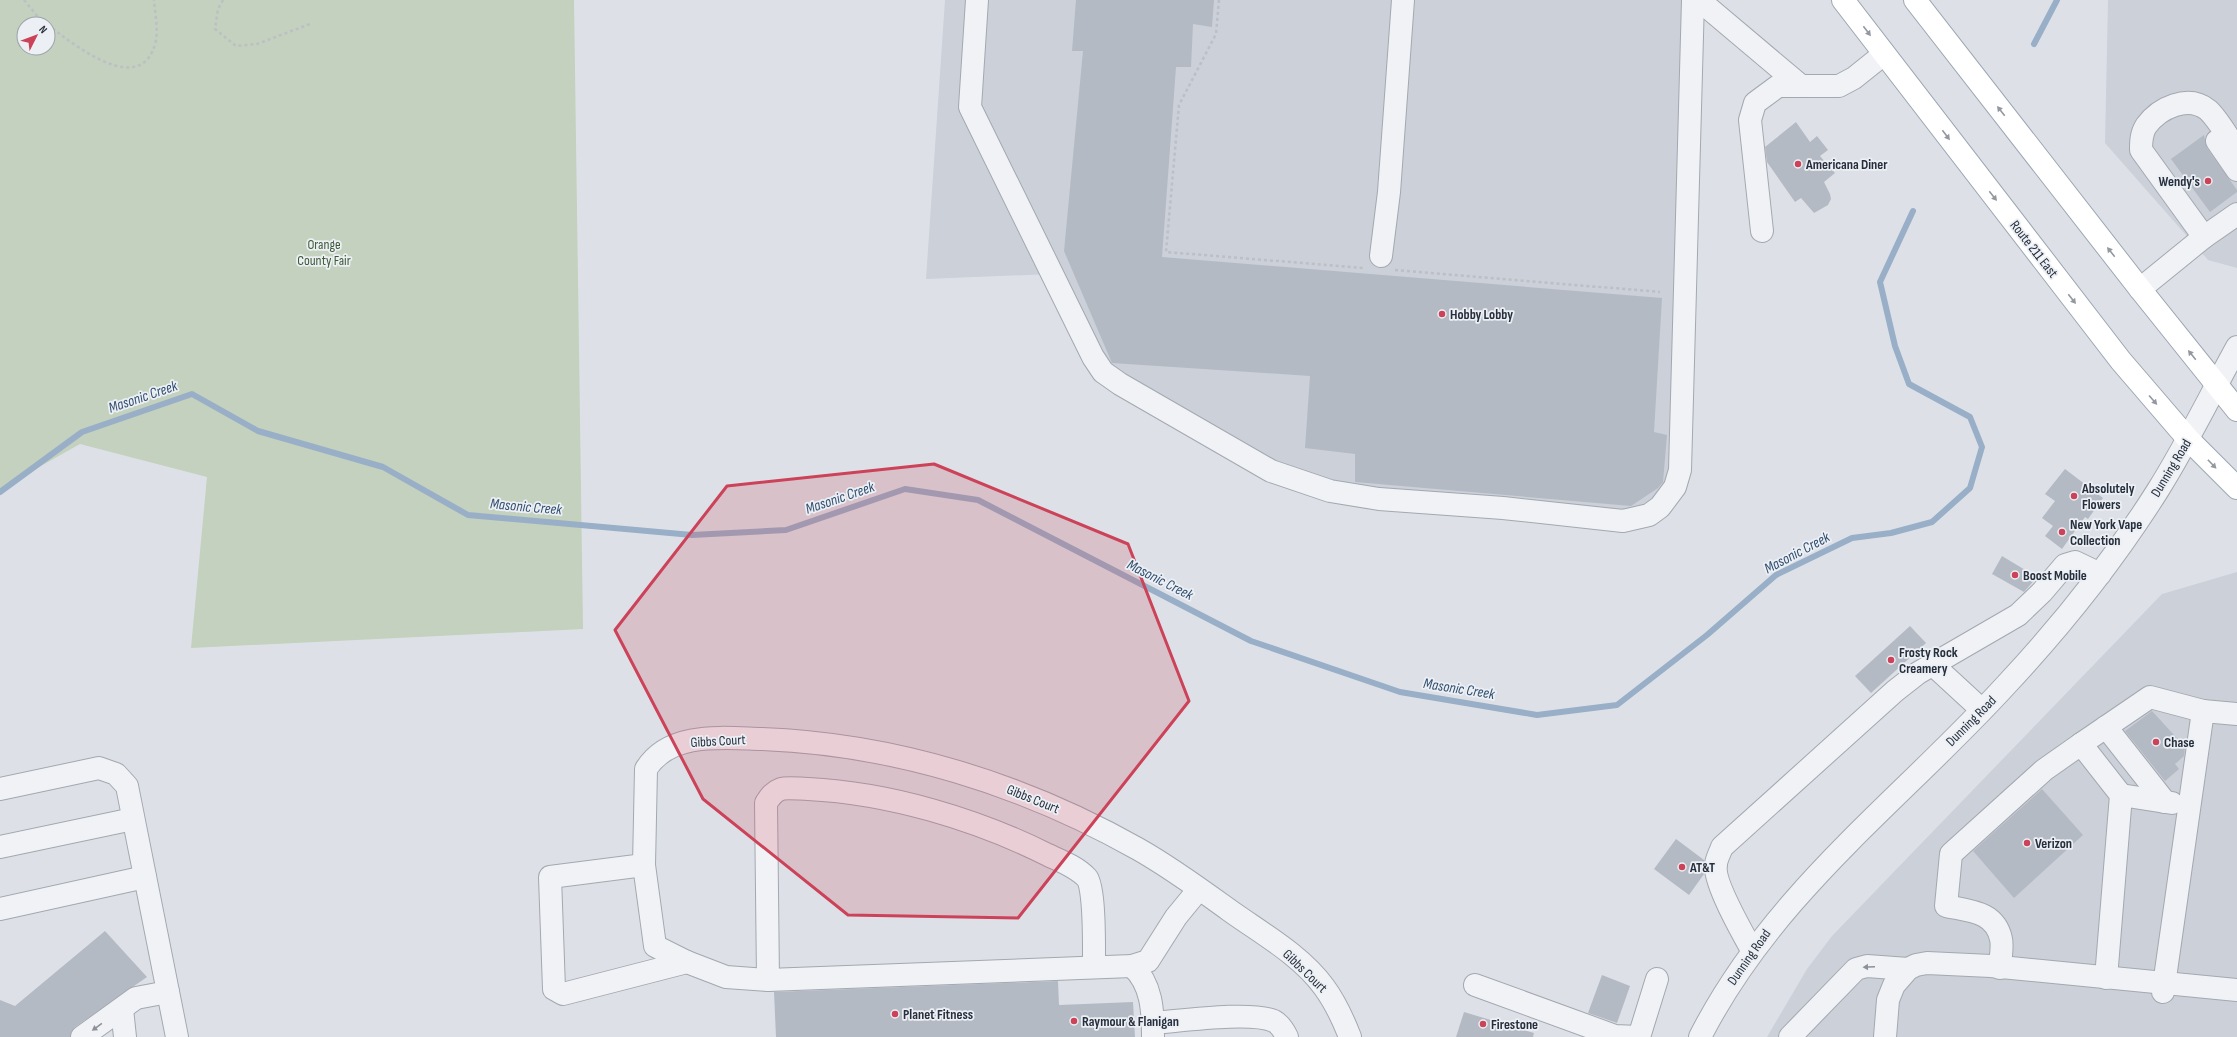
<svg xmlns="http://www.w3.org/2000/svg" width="2237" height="1037" font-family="'Sofia Sans Condensed',sans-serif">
<rect width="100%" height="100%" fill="#dde1e7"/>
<g fill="#cbd0d9">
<path d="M 945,0 L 1693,0 L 1680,470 L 1649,515 L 1330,491 L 1120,384 L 1052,274 L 926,279 Z"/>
<path d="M 2108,0 L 2237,0 L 2237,268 L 2208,260 L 2105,143 Z"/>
<path d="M 2237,572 L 2237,1037 L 1767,1037 L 1807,969 L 1832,936 L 2162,594 Z"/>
</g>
<path fill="#c3d1be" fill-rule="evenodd" d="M 0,0 L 574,0 L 583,629 L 191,648 L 207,477 L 80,444 L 0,489 ZM 24,24 L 48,24 L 48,48 L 24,48 Z"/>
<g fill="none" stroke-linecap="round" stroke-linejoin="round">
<g stroke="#98afc7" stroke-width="6">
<path d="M 2034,44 L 2057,0"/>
<path d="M 0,492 L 82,432 L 192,394 L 258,431 L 383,467 L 468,515 L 692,535 L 786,530 L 905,489 L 978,500 L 1251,641 L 1400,692 L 1537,715 L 1617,705 L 1707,635 L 1776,575 L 1852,538 L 1891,533 L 1932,522 L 1970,488 L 1982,447 L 1970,417 L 1909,384 L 1895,346 L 1880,282 L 1913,211"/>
</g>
</g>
<g fill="#b4bac3">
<path d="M 1076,0 L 1214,0 L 1212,27 L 1193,24 L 1191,67 L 1176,67 L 1162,257 L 1662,298 L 1654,432 L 1667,435 L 1663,482 L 1658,488 L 1631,506 L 1355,482 L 1355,454 L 1305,448 L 1310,376 L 1112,363 L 1064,251 L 1083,51 L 1072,51 Z"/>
<path d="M 1796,122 L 1810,142 L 1817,136 L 1828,150 L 1820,156 L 1835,173 L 1824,182 L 1830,194 L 1831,199 L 1828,205 L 1814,213 L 1801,198 L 1795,202 L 1767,162 L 1765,147 Z"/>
<path d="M 2204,135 L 2207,148 L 2237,190 L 2237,192 L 2210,212 L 2171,159 Z"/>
<path d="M 2065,469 L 2103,498 L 2088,519 L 2085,517 L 2062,549 L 2045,536 L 2053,526 L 2042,518 L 2055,501 L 2045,494 Z"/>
<path d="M 2002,556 L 2037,577 L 2024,592 L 1992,574 Z"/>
<path d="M 1910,626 L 1926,643 L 1871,693 L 1855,676 Z"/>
<path d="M 2152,711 L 2185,747 L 2184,756 L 2175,764 L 2179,769 L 2165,781 L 2125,731 Z"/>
<path d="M 2042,789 L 2083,835 L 2014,898 L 1973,851 Z"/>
<path d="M 1676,839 L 1704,860 L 1704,874 L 1689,895 L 1654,869 Z"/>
<path d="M 105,931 L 147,977 L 75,1027 L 70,1037 L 0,1037 L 0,1000 L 15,1006 Z"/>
<path d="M 1602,975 L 1630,986 L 1617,1023 L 1588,1013 Z"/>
<path d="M 1058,981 L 1059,1005 L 1133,1002 L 1135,1037 L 776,1037 L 774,992 Z"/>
<path d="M 1464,1012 L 1534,1033 L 1533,1037 L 1456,1037 Z"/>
</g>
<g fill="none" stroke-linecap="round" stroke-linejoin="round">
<g stroke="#a3a8b1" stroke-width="24">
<g id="minor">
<path d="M 977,0 L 970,107 L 1093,357 L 1103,372 L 1120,384 L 1271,471 L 1330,491 L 1379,499 L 1503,508 L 1623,521 L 1649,515 L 1660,507 L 1675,487 L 1680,470 L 1693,0"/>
<path d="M 1699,0 L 1801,86 L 1839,86 L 1854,78 L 1884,54"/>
<path d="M 2217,141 L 2237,170"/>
<path d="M 1762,231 L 1750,120 L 1755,103 L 1778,86 L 1801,86"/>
<path d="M 2204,237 L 2141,150 C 2141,142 2141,134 2146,126 C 2159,108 2188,94 2208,110 C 2218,119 2229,139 2237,150"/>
<path d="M 1381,256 L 1389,192 L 1403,0"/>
<path d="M 2140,289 L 2204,237 L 2237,214"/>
<path d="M 1932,664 L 1982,710"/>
<path d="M 2106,727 L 2165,802"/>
<path d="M 2081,744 L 2150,697 L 2203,711"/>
<path d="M 0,789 L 99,768 L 116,774 L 127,786 L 177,1037"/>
<path d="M 2121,795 L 2172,803"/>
<path d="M 0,847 L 133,819"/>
<path d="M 644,865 L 655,946 L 687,962"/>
<path d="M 1199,889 L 1176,917 L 1148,961 L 1132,966 L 768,980 L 726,977 L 687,962 L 563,994 L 554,989 L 550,877 L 644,865 L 646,769 C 670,731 723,738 762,739 C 894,744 1023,784 1138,849 C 1170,867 1200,889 1229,910 C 1261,933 1301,955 1324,987 C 1335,1002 1343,1019 1350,1037"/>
<path d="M 0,909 L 145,877"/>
<path d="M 1752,950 C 1743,934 1713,881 1716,865 C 1716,859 1720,853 1722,847 L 1895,691 L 1918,673 L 2018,615 L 2042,592 L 2065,565 L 2075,562 L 2100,574"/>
<path d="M 1132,966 C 1152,984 1153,1011 1153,1037"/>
<path d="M 2000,968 C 2000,959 2003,947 2001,939 C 1995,911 1969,911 1946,906 L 1951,854 L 2044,770 L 2081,744 L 2121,795 L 2106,978"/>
<path d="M 768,980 L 766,803 C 770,797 773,792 781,789 C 788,787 800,789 808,789 C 889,793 976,819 1048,855 C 1061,861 1077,867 1087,878 C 1095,887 1094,952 1094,967"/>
<path d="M 1475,985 L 1615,1036 L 1638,1037"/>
<path d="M 2163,992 L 2203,711 L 2237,714"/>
<path d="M 122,1009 L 125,1037"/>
<path d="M 1153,1023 C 1181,1021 1250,1011 1274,1021 C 1280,1024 1284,1031 1287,1037"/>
<path d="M 82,1037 L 136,998 L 168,992"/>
<path d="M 1639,1037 L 1657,979"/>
<path d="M 1700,1037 C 1773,893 1899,802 2006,685 C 2062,625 2114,560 2158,490 C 2187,444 2211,394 2237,347"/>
<path d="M 1790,1037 L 1856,969 L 1867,966 L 1908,969"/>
<path d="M 1885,1037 L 1888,1000 L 1894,985 L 1908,969 L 1916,965 L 1927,963 L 1991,966 L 2237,990"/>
</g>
</g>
<g stroke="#9ca6b2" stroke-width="24">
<g id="major">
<path d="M 1843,0 L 2121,361 L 2188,439 L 2237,488"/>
<path d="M 1915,0 L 2140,289 L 2237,410"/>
</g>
</g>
<g stroke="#bcbfc5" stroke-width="2.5" stroke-dasharray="3 3" stroke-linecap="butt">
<path d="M 24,0 L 38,17 L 47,24"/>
<path d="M 223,0 L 218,9 L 215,29 L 236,46 L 257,44 L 310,24"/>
<path d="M 1219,0 L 1216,34 L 1179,105 L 1166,252 L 1364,268"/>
<path d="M 48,25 C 73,44 143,101 156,40 C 158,28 155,12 154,0"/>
<path d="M 1395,270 L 1660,292"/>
</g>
<use href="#minor" stroke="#f0f2f5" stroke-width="22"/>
<use href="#major" stroke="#fff" stroke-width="22"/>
</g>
<defs><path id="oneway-solid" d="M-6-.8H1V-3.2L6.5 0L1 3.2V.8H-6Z"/></defs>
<g fill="#93979e">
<use href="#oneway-solid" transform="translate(1867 31) rotate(53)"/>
<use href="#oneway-solid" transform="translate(2001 111) rotate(-128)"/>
<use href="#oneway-solid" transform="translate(1946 135) rotate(53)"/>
<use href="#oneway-solid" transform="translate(1993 196) rotate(52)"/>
<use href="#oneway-solid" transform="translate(2111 252) rotate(-128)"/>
<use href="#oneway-solid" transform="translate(2072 299) rotate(52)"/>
<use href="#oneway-solid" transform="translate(2192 355) rotate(-129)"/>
<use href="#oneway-solid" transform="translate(2153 400) rotate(49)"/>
<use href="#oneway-solid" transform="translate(2212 464) rotate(46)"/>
</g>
<g fill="#8c9099">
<use href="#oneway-solid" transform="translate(1869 967) rotate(178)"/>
<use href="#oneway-solid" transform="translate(97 1027) rotate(144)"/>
</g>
<path fill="#cc4259" fill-opacity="0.2" stroke="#cc4259" stroke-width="3" stroke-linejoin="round" d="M 934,464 L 1128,544 L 1189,701 L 1018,918 L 848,915 L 703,799 L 615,630 L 727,486 Z"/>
<g fill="#cc4259" stroke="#ecf0f5" stroke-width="1.5">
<circle cx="1798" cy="164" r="4"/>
<circle cx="2208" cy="181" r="4"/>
<circle cx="1442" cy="314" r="4"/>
<circle cx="2074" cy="496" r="4"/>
<circle cx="2062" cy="532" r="4"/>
<circle cx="2015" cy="575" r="4"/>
<circle cx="1891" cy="660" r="4"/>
<circle cx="2156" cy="742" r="4"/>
<circle cx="2027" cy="843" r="4"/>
<circle cx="1682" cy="867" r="4"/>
<circle cx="895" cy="1014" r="4"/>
<circle cx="1074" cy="1021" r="4"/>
<circle cx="1483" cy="1024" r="4"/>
</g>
<g text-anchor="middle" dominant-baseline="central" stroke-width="3.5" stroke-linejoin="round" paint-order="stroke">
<g font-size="14" font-weight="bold" fill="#272f3d" stroke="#ecf0f5" text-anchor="start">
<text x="1806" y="164">Americana Diner</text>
<text x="2200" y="181" text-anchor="end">Wendy's</text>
<text x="1450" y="314">Hobby Lobby</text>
<text x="2082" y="488">Absolutely<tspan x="2082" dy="16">Flowers</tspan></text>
<text x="2070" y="524">New York Vape<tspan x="2070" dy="16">Collection</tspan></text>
<text x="2023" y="575">Boost Mobile</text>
<text x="1899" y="652">Frosty Rock<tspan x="1899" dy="16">Creamery</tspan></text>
<text x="2164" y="742">Chase</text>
<text x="2035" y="843">Verizon</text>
<text x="1690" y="867">AT&amp;T</text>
<text x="903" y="1014">Planet Fitness</text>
<text x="1082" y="1021">Raymour &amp; Flanigan</text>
<text x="1491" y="1024">Firestone</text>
</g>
<g font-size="14" fill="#3c5934" stroke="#ecf0f5">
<text x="324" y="244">Orange<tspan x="324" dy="16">County Fair</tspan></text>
</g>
<g font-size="14" fill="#272f3d" stroke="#ecf0f5">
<text transform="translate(2034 249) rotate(52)">Route 211 East</text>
<text transform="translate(2171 468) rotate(-59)">Dunning Road</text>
<text transform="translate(1971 721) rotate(-45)">Dunning Road</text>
<text transform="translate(718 741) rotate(-3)">Gibbs Court</text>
<text transform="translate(1033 799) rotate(22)">Gibbs Court</text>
<text transform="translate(1749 957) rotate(-55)">Dunning Road</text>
<text transform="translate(1305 971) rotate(44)">Gibbs Court</text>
</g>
<g font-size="15" font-style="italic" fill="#324f70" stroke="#ecf0f5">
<text transform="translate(143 397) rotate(-19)">Masonic Creek</text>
<text transform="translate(840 498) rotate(-19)">Masonic Creek</text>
<text transform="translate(526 507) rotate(5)">Masonic Creek</text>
<text transform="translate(1797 553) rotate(-28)">Masonic Creek</text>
<text transform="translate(1160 580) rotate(27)">Masonic Creek</text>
<text transform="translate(1459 689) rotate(9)">Masonic Creek</text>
</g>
</g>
<g transform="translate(36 36) rotate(48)"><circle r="19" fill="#ecf0f5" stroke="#9da3ab"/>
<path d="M0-3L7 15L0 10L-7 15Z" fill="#cc4259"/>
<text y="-6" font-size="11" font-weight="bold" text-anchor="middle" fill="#272f3d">N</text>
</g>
</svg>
